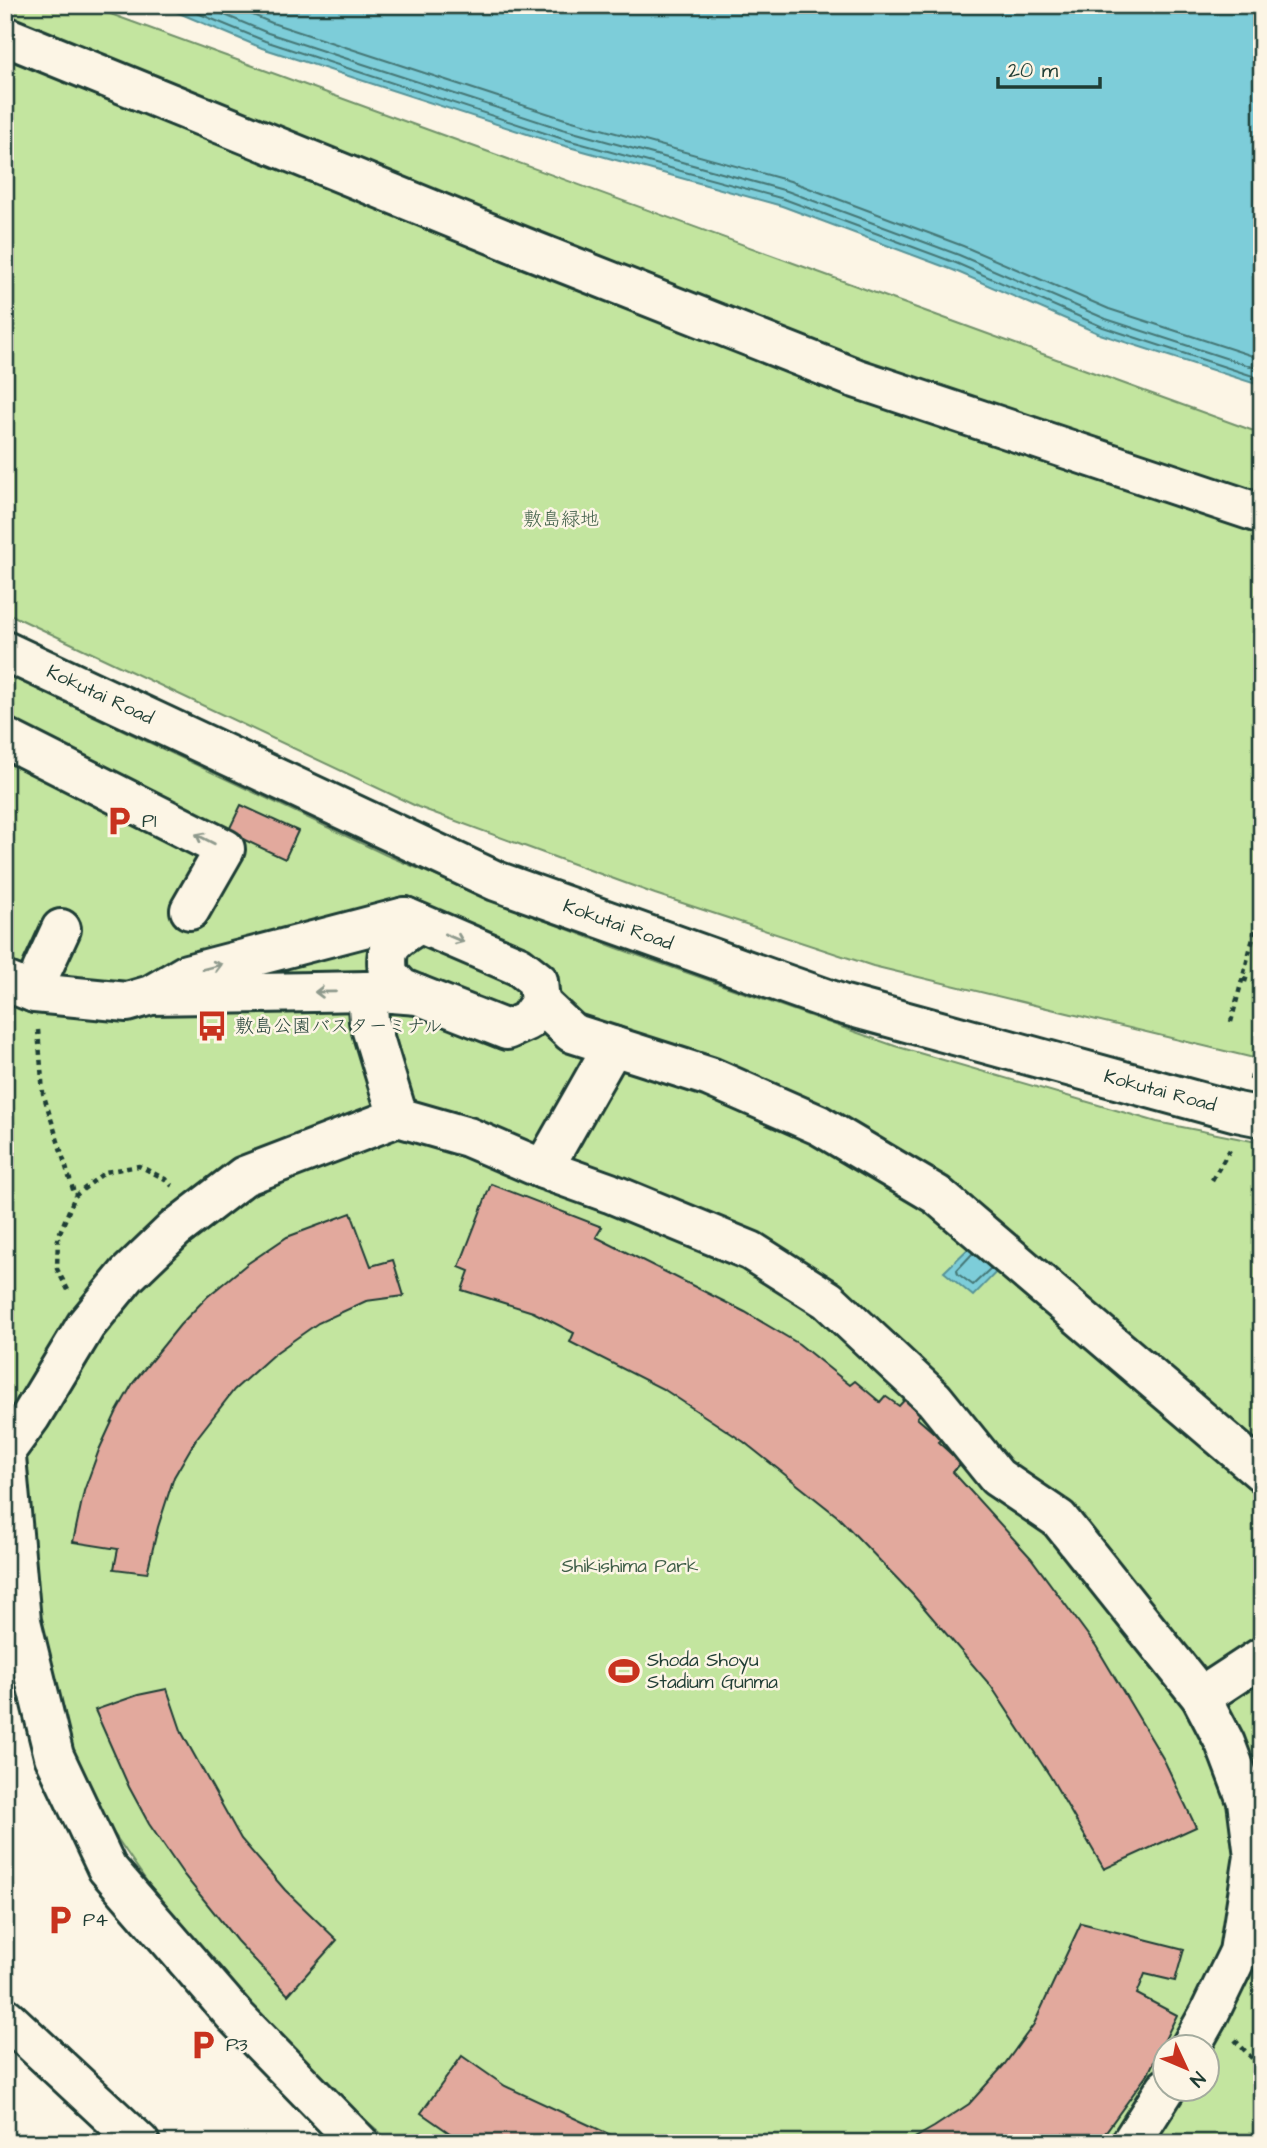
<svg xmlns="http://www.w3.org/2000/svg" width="1267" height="2148" font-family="'Architects Daughter','Klee One',sans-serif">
<rect width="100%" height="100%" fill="#fcf5e5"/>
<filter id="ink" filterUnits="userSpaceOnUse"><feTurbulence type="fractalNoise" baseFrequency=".0143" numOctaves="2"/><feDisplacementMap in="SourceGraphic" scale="14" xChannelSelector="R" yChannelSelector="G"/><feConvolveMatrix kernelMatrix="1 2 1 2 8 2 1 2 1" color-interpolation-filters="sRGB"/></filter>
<g filter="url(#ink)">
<g fill="#c3e59f" stroke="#71916a" stroke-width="2" fill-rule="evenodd">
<path d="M 5,5 L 86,5 L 1262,434 L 1262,1060 L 873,966 L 655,894 L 418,807 L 5,612 Z"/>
<path d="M 5,674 L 386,855 L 517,910 L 617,948 L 895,1046 L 1157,1122 L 1262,1143 L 1262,2143 L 392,2143 L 339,2097 L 187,1940 L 106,1822 L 73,1759 L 34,1601 L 30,1539 L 10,1395 L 5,1385 ZM 1166,2046 L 1208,2046 L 1208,2088 L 1166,2088 Z"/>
</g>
<g fill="#7dcdd9" stroke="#579397" stroke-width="2">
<path d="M 160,5 L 1262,5 L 1262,386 L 1100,334 L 953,270 L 782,206 L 558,144 L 262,48 Z"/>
<path d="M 977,1240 L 1006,1262 L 973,1296 L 944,1272 Z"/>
</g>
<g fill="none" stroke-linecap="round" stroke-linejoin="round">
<g stroke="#457776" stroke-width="2">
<path d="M 178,5 L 265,41 L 560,138 L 784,199 L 956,263 L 1103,327 L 1262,379"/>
<path d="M 201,5 L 268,33 L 562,129 L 787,191 L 959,255 L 1106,319 L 1262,370"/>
<path d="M 229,5 L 272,23 L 565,119 L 790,181 L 963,246 L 1109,309 L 1262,359"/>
<path d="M 973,1253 L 957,1270 L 958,1274 L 973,1285 L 991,1268"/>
</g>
</g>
<g fill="#e2a99d" stroke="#1f3d34" stroke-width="2">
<path d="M 241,805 L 298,831 L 285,859 L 228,832 Z"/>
<path d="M 491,1184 L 602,1227 L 596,1237 L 745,1312 L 799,1344 L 850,1385 L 855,1381 L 880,1402 L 885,1396 L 899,1406 L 908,1396 L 923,1410 L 917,1418 L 941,1439 L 938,1442 L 961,1463 L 953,1472 L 1031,1558 L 1096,1646 L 1164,1760 L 1196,1827 L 1104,1869 L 1050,1776 L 991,1686 L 913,1595 L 837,1516 L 744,1442 L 665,1390 L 570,1342 L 574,1333 L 533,1312 L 462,1290 L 469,1271 L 459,1267 Z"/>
<path d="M 351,1213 L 371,1266 L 393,1260 L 404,1296 L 366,1301 L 318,1323 L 274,1354 L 234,1390 L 196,1439 L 174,1477 L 158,1527 L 147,1573 L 114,1569 L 118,1549 L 73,1542 L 84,1491 L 99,1450 L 116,1413 L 133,1383 L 180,1325 L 207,1297 L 247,1264 L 287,1237 Z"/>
<path d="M 167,1689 L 182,1733 L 241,1839 L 285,1890 L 337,1940 L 288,1995 L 237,1941 L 184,1875 L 149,1824 L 129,1787 L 95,1710 L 138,1695 Z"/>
<path d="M 1081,1923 L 1184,1949 L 1175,1981 L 1145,1974 L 1137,1994 L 1177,2015 L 1149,2072 L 1107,2130 L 1095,2143 L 906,2143 L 934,2127 L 969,2104 L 1004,2065 L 1034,2024 Z"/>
<path d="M 462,2056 L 505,2086 L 628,2143 L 464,2143 L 421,2113 Z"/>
</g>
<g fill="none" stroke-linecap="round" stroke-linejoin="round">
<g stroke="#1f3d34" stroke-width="44">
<g id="minor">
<path d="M 5,36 L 531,250 L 855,378 L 1262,514"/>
<path d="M 5,651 L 496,881 L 841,1004 L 1237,1112 L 1262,1117"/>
<path d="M 5,738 L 225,849 L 190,910"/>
<path d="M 405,917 L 411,929 C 389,943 385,948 388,974 L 401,988 L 418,995"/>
<path d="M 5,981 L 35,993 L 127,1002 L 151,995 L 367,991 L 418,995 L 507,1030 L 527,1021 L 540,1003 L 538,981 L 519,966 L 405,917 L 187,974 L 151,995"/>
<path d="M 367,991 L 369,1021 L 398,1117"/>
<path d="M 35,993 L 42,970 L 61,929"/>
<path d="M 540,1003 L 572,1033 L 710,1077 L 819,1125 L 937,1195 L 1262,1472"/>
<path d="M 543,1169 L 613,1046"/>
<path d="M 5,1446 L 21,1621 L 54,1756 L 107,1868 L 236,2017 L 359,2143"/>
<path d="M 7,1449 L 31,1416 L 86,1325 L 127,1275 L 175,1229 L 244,1176 L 398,1117 L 468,1137 L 543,1169 L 610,1193 L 751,1251 L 828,1300 L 934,1399 L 997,1477 L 1059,1519 L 1201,1697 L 1225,1743 L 1247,1801 L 1254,1856 L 1239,1952 L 1209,2014 L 1191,2046"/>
<path d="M 1201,1697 L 1262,1657"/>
<path d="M 5,2017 L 140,2143"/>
<path d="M 1131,2143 L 1166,2088"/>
</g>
</g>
<g stroke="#1f3d34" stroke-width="4.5" stroke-dasharray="5 5" stroke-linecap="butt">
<path d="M 1243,979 L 1262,985"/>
<path d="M 1231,1022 L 1262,904"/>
<path d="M 38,1030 L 43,1093 L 75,1196"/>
<path d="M 1251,1080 L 1262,1034"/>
<path d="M 1212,1180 L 1231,1148"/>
<path d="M 68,1290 L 57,1269 L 58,1237 L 75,1196 L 105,1172 L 139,1166 L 167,1180 L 172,1186"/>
<path d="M 1235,2040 L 1262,2069"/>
</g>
<use href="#minor" stroke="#fcf5e5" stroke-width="38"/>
</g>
<defs><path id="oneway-shaft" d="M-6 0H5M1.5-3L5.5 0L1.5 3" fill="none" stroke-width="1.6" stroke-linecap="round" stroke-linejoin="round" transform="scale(1.75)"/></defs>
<g stroke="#8e998c">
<use href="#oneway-shaft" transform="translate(205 839) rotate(-153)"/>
<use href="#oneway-shaft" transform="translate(454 938) rotate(23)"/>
<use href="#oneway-shaft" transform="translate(212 967) rotate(-15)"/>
<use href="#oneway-shaft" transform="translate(325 992) rotate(179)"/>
</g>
</g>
<defs>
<g id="parking-bare" transform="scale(2.415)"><path d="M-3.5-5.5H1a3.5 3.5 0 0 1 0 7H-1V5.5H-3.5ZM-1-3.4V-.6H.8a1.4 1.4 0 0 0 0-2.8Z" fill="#c8321e" stroke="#fcf5e5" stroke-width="2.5" paint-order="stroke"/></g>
<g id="bus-bare" transform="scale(2.415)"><path d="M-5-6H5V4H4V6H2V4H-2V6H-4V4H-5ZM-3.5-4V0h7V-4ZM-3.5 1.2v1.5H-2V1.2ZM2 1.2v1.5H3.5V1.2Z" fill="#c8321e" stroke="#fcf5e5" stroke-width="2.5" paint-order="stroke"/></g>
<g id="stadium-bare" transform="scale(2.415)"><path d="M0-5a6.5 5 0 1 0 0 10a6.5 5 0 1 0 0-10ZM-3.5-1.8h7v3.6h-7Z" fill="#c8321e" stroke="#fcf5e5" stroke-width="2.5" paint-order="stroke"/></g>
</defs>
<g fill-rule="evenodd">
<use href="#parking-bare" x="119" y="821"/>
<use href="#bus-bare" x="212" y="1026"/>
<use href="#stadium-bare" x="624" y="1671"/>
<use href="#parking-bare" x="60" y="1920"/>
<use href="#parking-bare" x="203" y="2045"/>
</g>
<g text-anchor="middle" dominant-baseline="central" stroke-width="5" stroke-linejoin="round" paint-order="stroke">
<g font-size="19" fill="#405f49" stroke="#fcf5e5">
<text x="561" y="519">敷島緑地</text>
<text x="630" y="1566">Shikishima Park</text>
</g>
<g font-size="19" fill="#1f3d34" stroke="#fcf5e5">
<text transform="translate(100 695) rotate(25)">Kokutai Road</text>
<text transform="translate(618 925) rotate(20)">Kokutai Road</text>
<text transform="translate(1160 1091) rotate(15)">Kokutai Road</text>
</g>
<g font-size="19" fill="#1f3d34" stroke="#fcf5e5" text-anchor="start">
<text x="142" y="821">P1</text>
<text x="235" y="1026">敷島公園バスターミナル</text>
<text x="647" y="1660">Shoda Shoyu<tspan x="647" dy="22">Stadium Gunma</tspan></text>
<text x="83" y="1920">P4</text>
<text x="226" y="2045">P3</text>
</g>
</g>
<rect width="1267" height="2148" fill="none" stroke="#fcf5e5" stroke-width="28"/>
<rect x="14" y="14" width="1239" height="2120" fill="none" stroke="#1f3d34" stroke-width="2.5" filter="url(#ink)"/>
<g transform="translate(1186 2068) rotate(134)"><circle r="33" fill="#fcf5e5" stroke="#a4ab9e" stroke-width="2"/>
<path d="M0-5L12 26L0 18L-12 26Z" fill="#c8321e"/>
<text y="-10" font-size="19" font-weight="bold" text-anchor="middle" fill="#1f3d34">N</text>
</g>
<path d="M998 77v10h102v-10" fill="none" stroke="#1f3d34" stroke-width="3.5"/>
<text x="1008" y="77" font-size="21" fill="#1f3d34" stroke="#fcf5e5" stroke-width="5" paint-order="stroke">20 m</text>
</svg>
